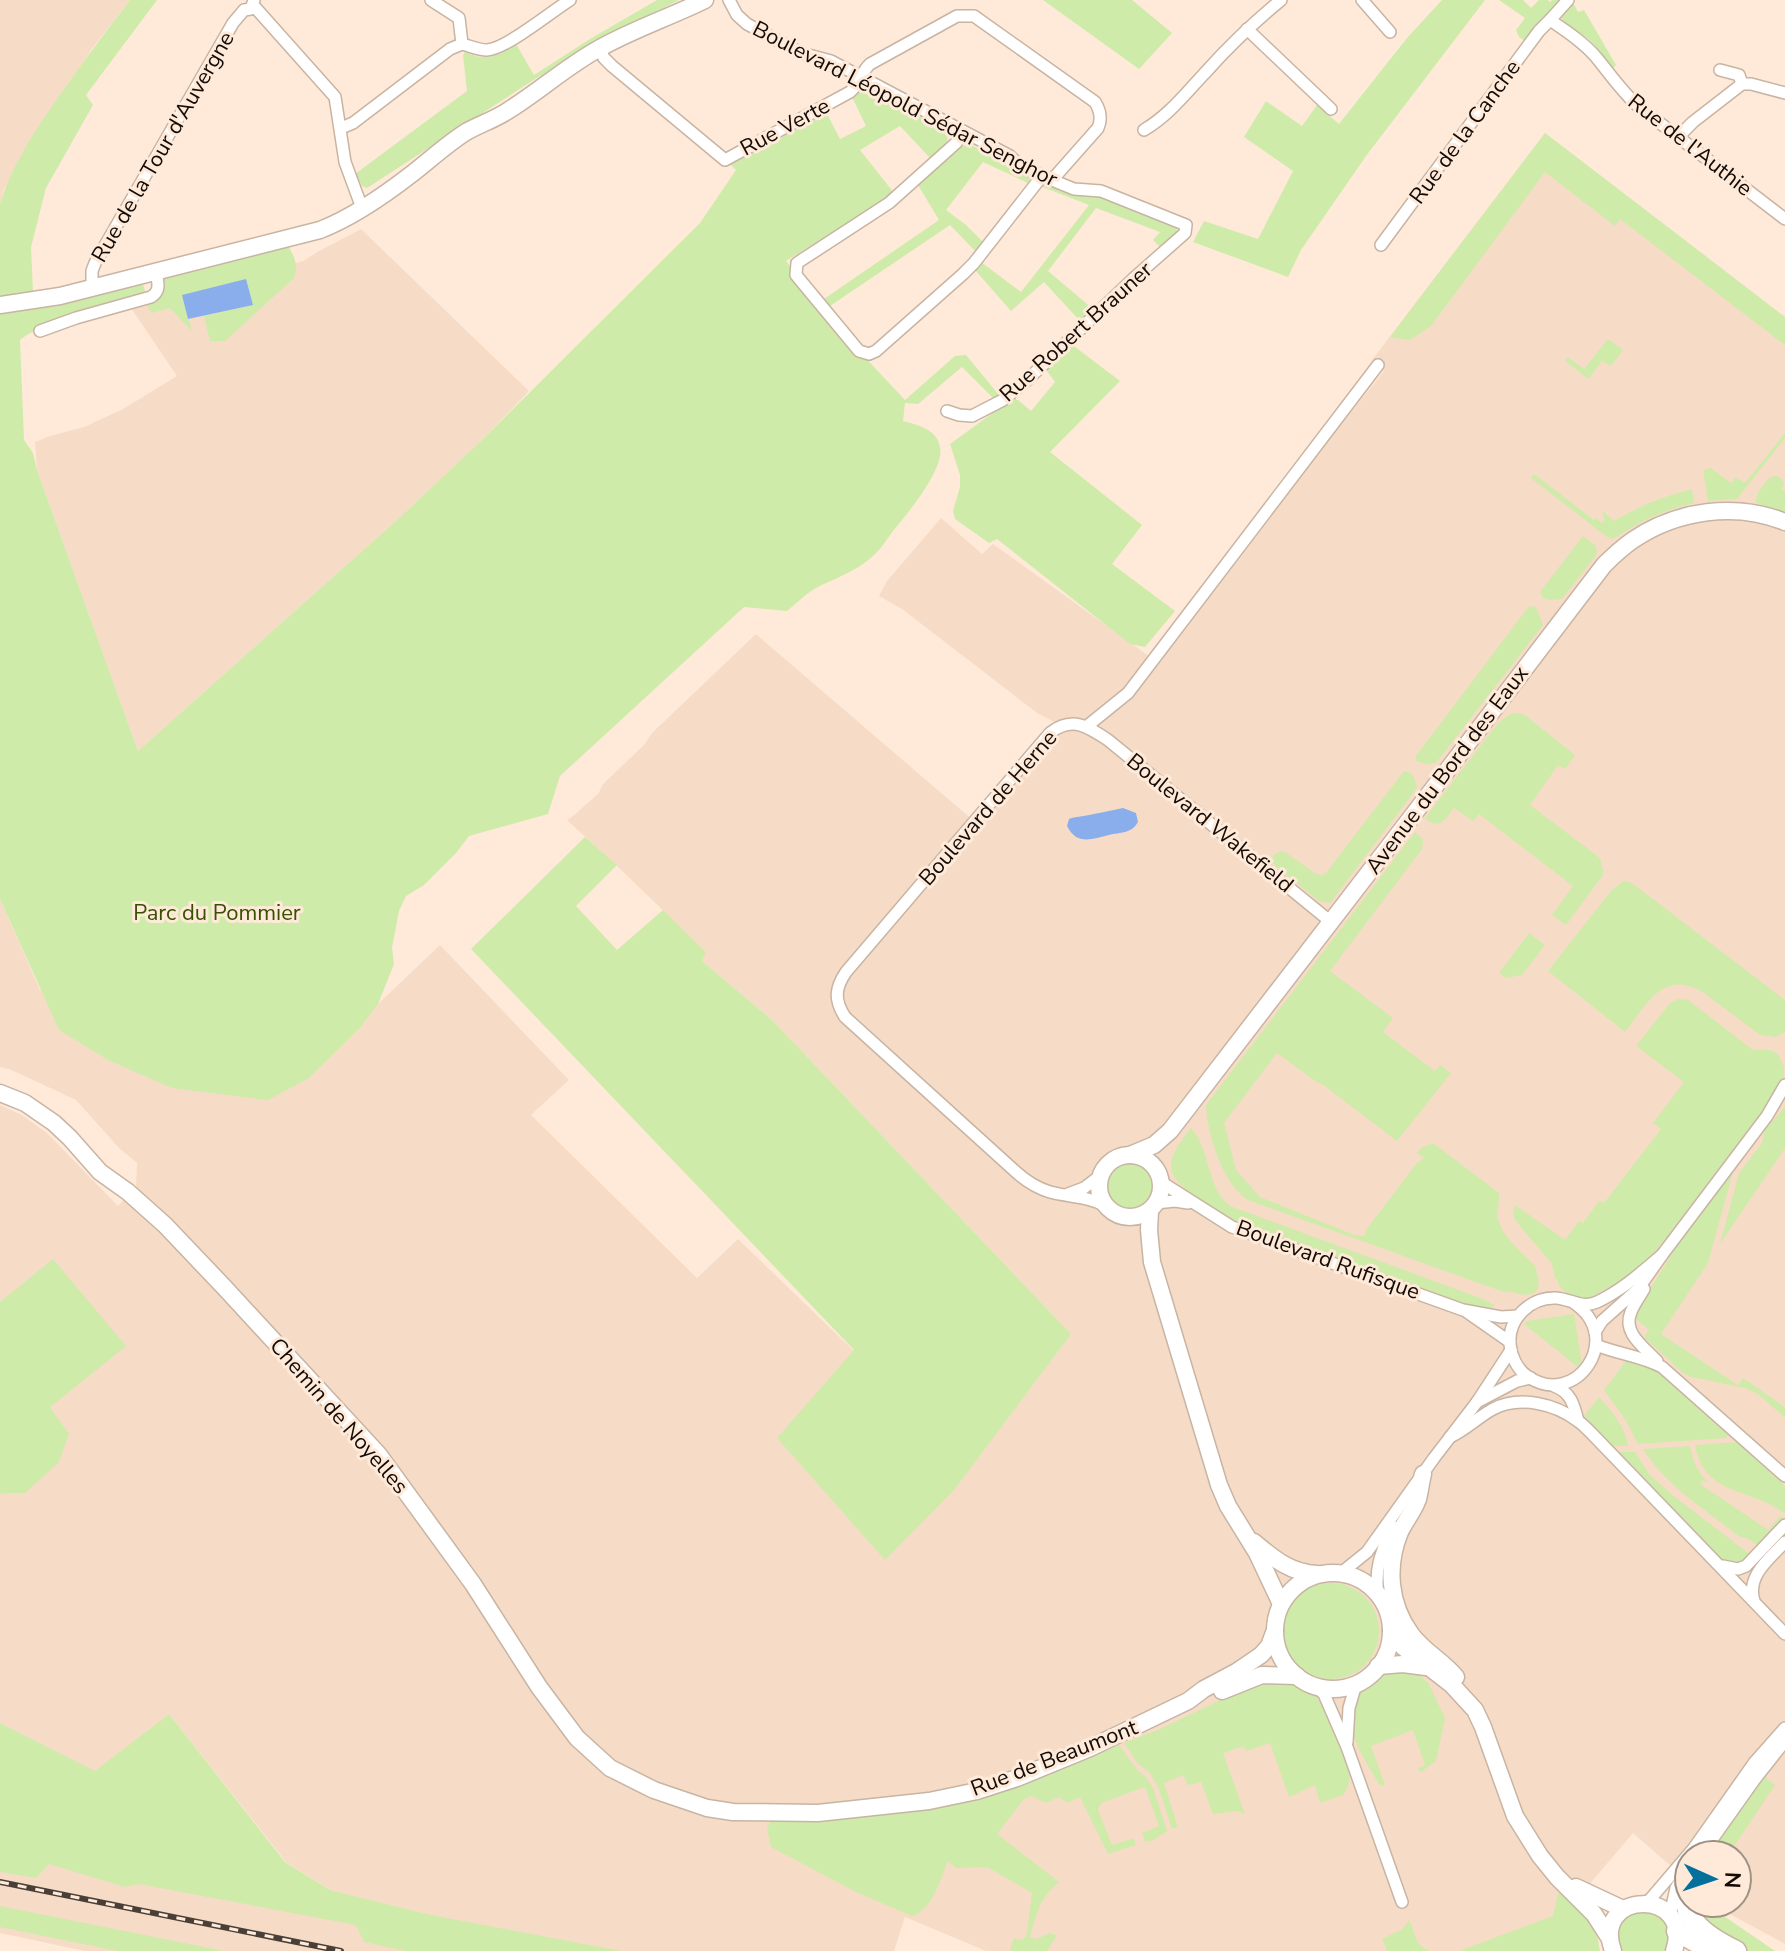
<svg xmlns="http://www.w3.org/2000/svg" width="1785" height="1951" font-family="'Nunito Sans',sans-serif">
<rect width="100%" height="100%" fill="#ffead9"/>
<g fill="#f6dcc6">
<path d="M 0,0 L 130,0 L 91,50 L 4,189 L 0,203 Z"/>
<path d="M 1545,133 L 1785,317 L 1785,1944 L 1719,1908 L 1713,1903 L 1737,1903 L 1737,1855 L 1689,1855 L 1689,1882 L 1633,1833 L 1561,1918 L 1459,1951 L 986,1951 L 905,1917 L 894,1951 L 85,1951 L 0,1933 L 0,1839 L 418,1912 L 330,1890 L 286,1862 L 169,1714 L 95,1772 L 0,1723 L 0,1494 L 25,1493 L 50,1407 L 54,1259 L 0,1302 L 0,1105 L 22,1115 L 47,1133 L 118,1206 L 136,1187 L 137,1163 L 119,1148 L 76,1100 L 9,1069 L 0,1067 L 0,899 L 40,990 L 309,1078 L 360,1028 L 378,1004 L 440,945 L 569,1080 L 531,1115 L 697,1278 L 738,1239 L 854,1351 L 778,1438 L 885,1559 L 1071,1334 L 772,1020 L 702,961 L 705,951 L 617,866 L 567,820 L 573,816 L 598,794 L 603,784 L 644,745 L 652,733 L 756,634 L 975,822 L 1060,725 L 1037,713 L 902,609 L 879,596 L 887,581 L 941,518 L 982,554 L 993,544 L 1153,659 L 1384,371 L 1372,360 Z"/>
<path d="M 361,229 L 529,391 L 484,438 L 397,520 L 138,751 L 37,470 L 35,442 L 50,436 L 84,427 L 123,409 L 177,376 L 131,308 L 303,261 L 319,251 Z"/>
</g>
<g fill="#ceebaa">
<path d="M 130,0 L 157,0 L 86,95 L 93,105 L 46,188 L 31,247 L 33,291 L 32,306 L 142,280 L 146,295 C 111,305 47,318 20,340 L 24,440 L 33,453 L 37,470 L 138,751 L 397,520 L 484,438 L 700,223 L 736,170 L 730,164 L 755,148 L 826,112 L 840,139 L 866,126 L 852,97 L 861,90 L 874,90 L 945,130 C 953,144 941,150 931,159 L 900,126 L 860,150 L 894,193 L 886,199 L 786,261 L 818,303 L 939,220 L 918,185 L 958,148 L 964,145 L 971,145 L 1008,163 L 1013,168 L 1031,177 L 1028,183 L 983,162 L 946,210 L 966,225 L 984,243 L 977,253 L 950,225 L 824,310 L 859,351 L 905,400 L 955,356 L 966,355 L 999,395 L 994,399 L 962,367 L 918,404 L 905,403 L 903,421 C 918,425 937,429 940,447 C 945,469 907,514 893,531 C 887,539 881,549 874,555 C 858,571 835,578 816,588 C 805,594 796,604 787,611 L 744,607 L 560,776 L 548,814 L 469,836 L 456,853 L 424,885 L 406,896 L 399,911 L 392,948 L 394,964 L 378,1004 L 360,1028 L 309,1078 L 268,1100 L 172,1088 L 108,1060 L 59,1030 L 0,899 L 0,203 C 13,163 36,129 60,95 C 82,63 106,31 130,0 Z"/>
<path d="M 657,0 L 679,0 L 593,44 L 535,79 L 367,188 L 362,186 L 355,174 L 467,91 L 463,55 L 465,52 C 485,62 499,56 516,44 L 534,75 L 590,39 Z"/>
<path d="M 1043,0 L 1132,0 L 1172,33 L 1139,69 Z"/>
<path d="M 1442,0 L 1485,0 L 1366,156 L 1301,250 L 1288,277 L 1193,242 L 1204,221 L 1258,239 L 1293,171 L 1244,137 L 1266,101 L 1302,126 L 1317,105 L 1339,124 L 1407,38 Z"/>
<path d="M 1499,0 L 1523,0 L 1531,8 L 1539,0 L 1548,0 L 1550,2 L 1552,0 L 1560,0 L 1542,18 L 1525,41 L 1519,37 L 1516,30 L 1525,18 Z"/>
<path d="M 1572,1 L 1578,12 L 1584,10 L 1616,65 L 1611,70 L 1597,52 L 1597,47 C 1593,44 1590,40 1586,37 C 1576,32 1564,29 1561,15 Z"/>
<path d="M 1545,133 L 1785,317 L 1785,345 L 1620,219 L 1615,226 L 1545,172 L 1431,326 L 1410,340 L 1390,337 Z"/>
<path d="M 1045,183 L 1071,193 L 1096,196 L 1174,225 L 1177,230 L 1176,234 L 1161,248 L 1153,240 L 1160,232 L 1096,208 L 1048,271 L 1093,309 L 1080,321 L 1044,282 L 1011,311 L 975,270 L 981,262 L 1021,292 L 1089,205 L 1040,186 Z"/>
<path d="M 287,245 C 294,254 299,266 294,278 L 225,341 L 210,341 L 204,316 L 252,305 L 182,295 L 192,331 L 170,308 L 152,313 L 146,304 L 160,297 L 165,284 L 164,276 Z"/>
<path d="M 1608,339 L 1623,350 L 1611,366 L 1602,361 L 1588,379 L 1565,361 L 1568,357 L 1584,369 Z"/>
<path d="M 1070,343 L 1120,381 L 1050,452 L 1142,525 L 1112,564 L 1175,611 L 1145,647 L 1130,644 L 997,539 L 989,543 L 955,519 L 953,511 L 960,487 L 960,475 L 950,444 L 1012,399 L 1018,400 L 1031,411 L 1055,382 L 1047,371 L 1046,365 Z"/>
<path d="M 1785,433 L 1785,438 L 1737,499 L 1708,501 L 1703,470 L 1711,468 L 1731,483 L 1736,477 L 1745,483 Z"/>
<path d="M 1534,474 L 1594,520 L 1597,518 L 1601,523 L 1605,520 L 1602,514 L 1604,512 L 1614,521 C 1640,506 1664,496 1692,489 L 1694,503 C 1660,511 1643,520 1613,539 L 1607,537 L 1531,478 Z"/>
<path d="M 1777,476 L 1782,479 L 1784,486 L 1781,489 L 1785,492 L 1785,512 L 1756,503 C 1755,493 1764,485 1770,477 Z"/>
<path d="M 1583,536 L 1596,546 L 1597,554 L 1562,599 L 1549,600 L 1543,598 L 1540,592 Z"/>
<path d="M 1529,606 L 1536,607 L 1543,625 L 1436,763 L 1427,764 L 1416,761 L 1416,756 Z"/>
<path d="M 1518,713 L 1525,715 L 1575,755 L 1565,769 L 1558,765 L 1530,805 L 1600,858 L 1603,870 L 1603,875 L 1566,925 L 1552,915 L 1573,886 L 1479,814 L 1473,821 L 1454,808 C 1444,820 1440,831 1425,818 L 1498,723 L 1510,714 Z"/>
<path d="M 1404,771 L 1411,773 L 1415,780 L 1417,788 L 1330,903 L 1319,901 L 1272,863 L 1273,855 L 1281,851 L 1285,852 L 1316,874 L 1322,875 L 1326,873 Z"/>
<path d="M 1415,832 L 1423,839 L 1422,849 L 1330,971 L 1393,1018 L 1383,1032 L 1435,1071 L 1440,1065 L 1451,1073 L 1397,1141 L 1322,1084 L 1318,1083 L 1277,1053 L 1224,1123 L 1236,1170 L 1260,1197 L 1354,1235 L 1364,1236 L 1366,1230 L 1416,1164 L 1424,1158 L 1417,1153 L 1421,1148 L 1433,1143 L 1499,1193 C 1500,1202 1496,1210 1498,1219 C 1502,1237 1523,1253 1535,1266 C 1545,1296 1533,1299 1508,1291 L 1507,1293 L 1484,1285 L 1248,1200 C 1223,1185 1207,1134 1206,1105 Z"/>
<path d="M 585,837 L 617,865 L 576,906 L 617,950 L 663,910 L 706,952 L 702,961 L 772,1020 L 1071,1334 L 954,1490 L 885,1560 L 777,1438 L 854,1350 L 471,949 Z"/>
<path d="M 1623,881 L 1632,883 L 1785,1000 L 1785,1032 L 1776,1037 L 1760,1035 L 1704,993 C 1664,968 1647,1004 1625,1032 L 1548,971 L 1611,891 Z"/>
<path d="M 1529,933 L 1545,945 L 1522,975 L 1506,978 L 1499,973 Z"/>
<path d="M 1678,999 L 1688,1000 L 1753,1050 L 1770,1050 L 1778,1054 L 1784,1067 L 1784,1077 L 1761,1114 L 1655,1252 L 1631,1275 L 1613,1288 L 1611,1286 L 1587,1299 C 1573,1296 1561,1294 1557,1279 L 1555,1279 L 1552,1264 L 1515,1220 L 1513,1214 L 1515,1205 L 1565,1240 L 1579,1221 L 1583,1223 L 1599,1201 L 1604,1203 L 1661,1129 L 1653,1123 L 1684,1082 L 1636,1046 L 1670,1003 Z"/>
<path d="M 1785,1107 L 1785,1148 L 1720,1244 L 1739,1173 L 1762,1143 L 1765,1130 Z"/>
<path d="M 1191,1128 C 1211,1150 1206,1187 1230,1206 L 1483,1299 L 1494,1305 L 1490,1311 L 1469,1307 L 1237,1223 C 1218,1214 1203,1201 1184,1193 L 1186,1189 C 1158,1168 1175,1149 1191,1128 Z"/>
<circle cx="1130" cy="1187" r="23"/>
<path d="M 1733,1172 L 1708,1263 L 1661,1334 L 1738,1385 L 1743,1378 L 1785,1407 L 1785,1418 L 1758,1394 L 1745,1388 L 1691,1377 L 1683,1373 L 1644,1337 L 1649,1330 L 1636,1319 L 1637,1315 L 1635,1313 L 1679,1243 Z"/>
<path d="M 53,1259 L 126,1346 L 50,1407 L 69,1434 L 59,1462 L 25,1493 L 0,1494 L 0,1302 Z"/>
<path d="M 1574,1314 L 1582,1364 L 1578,1367 L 1524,1324 L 1527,1321 Z"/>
<path d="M 1626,1361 L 1651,1366 L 1728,1435 L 1727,1438 L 1638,1444 L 1625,1419 L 1604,1390 Z"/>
<path d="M 1599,1397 C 1611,1410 1626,1428 1628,1446 L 1612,1446 L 1584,1416 Z"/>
<path d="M 1738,1442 L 1785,1486 L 1785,1514 C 1752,1487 1705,1498 1695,1445 Z"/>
<path d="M 1690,1446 C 1692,1460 1698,1473 1709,1483 L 1702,1480 L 1700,1484 L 1768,1530 L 1780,1516 L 1784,1519 L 1760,1547 L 1747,1538 L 1740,1537 C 1706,1510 1666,1486 1643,1449 Z"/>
<path d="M 1619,1452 L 1635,1452 L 1649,1474 L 1672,1495 L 1751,1555 L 1742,1565 L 1726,1564 Z"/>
<circle cx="1331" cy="1631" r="48"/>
<path d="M 1388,1670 L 1408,1670 L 1418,1674 L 1429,1684 L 1445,1718 L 1436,1761 L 1421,1772 L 1418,1768 L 1425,1765 L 1413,1730 L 1371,1746 L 1385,1785 L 1383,1786 L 1379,1784 C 1371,1770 1356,1748 1353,1732 C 1348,1704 1362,1682 1388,1670 Z"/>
<path d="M 1273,1680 C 1279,1681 1286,1680 1292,1682 C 1331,1693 1338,1743 1350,1776 L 1348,1787 L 1343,1795 L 1320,1803 L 1315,1785 L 1289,1797 L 1270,1743 L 1246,1751 L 1244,1746 L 1223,1753 L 1245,1814 L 1238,1811 L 1213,1814 L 1201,1782 L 1188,1785 L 1183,1775 L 1164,1783 L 1178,1827 L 1172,1829 L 1159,1789 L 1150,1773 L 1138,1764 L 1124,1743 C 1136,1738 1148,1734 1160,1729 C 1198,1712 1232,1691 1273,1680 Z"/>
<path d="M 169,1714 L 285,1862 L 330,1890 L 431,1915 L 621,1951 L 405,1951 L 364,1942 L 356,1925 L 139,1884 L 125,1887 L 49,1864 L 36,1878 L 0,1872 L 0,1723 L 95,1771 Z"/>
<path d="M 1119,1745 L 1138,1771 L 1145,1776 L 1153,1788 L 1167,1831 L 1152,1841 L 1145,1841 L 1142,1833 L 1159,1826 L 1145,1787 L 1101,1803 L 1098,1810 L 1112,1845 L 1134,1838 L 1136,1845 L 1108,1854 L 1080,1797 L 1067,1803 L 1059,1797 L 1046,1803 L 1031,1796 L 1024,1799 L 997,1834 L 1059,1882 C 1040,1898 1036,1914 1030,1937 L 1037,1939 L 1049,1933 L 1057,1935 L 1047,1951 L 1012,1951 L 1010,1949 L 1014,1938 L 1023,1940 L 1027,1933 L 1032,1893 L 987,1867 L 956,1868 L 948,1861 C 940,1879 933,1910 912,1916 L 858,1893 L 771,1847 L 767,1828 L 770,1822 L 829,1821 L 925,1808 L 1066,1766 Z"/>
<path d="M 1763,1776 L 1775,1785 L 1728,1855 L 1706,1855 Z"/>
<path d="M 1562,1891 L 1589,1914 L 1596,1929 L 1600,1951 L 1459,1951 L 1553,1916 L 1558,1894 Z"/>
<path d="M 1691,1903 L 1703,1903 L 1700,1909 L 1701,1914 C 1705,1916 1709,1917 1712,1912 L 1713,1908 L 1709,1903 L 1712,1903 L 1718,1912 L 1775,1951 L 1743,1951 L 1713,1937 Z"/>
<path d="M 0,1906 L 224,1951 L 117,1951 L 0,1927 Z"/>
<path d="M 1646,1910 L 1662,1917 L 1670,1932 L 1667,1951 L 1621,1951 C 1611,1926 1623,1916 1646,1910 Z"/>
<path d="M 1408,1921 L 1410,1921 C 1415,1934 1416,1947 1430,1951 L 1387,1951 L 1382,1939 L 1403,1929 Z"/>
</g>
<g fill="#8aaeec">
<path d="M 246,279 L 253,305 L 188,319 L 182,295 Z"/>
<path d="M 1123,808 L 1136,813 L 1138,822 C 1131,834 1121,832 1109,835 C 1092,839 1077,846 1067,826 L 1069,819 C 1076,816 1082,817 1089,815 C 1101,813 1112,810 1123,808 Z"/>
</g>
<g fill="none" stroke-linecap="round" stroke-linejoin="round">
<g stroke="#c8b4a3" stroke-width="14">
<g id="street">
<path d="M 431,0 L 459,18 L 462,44"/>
<path d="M 729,0 L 737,15 L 747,24 L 801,53 L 831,61 L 1010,156 L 1021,167 L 1042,176 L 1074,189 L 1101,191 L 1186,225 L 1185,233 L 1134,278 L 1025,382 L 1003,400 L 972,416 L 959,415 L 947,411"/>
<path d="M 1362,0 L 1390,32"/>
<path d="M 1568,0 L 1550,20 C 1566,31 1583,42 1596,57 C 1610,74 1622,92 1639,107 L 1785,219"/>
<path d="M 253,5 L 335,97 L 345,162 L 362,208"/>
<path d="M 1247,29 L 1331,109"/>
<path d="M 462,44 C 470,46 478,50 487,50 C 506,49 552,11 570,0"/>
<path d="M 599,48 L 604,58 L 612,66 L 725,160 L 850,92 C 860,84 861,72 870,64 L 957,16 L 974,16 L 1095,102 C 1100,110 1102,119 1098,128 L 1052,180"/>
<path d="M 1720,70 L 1739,75 L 1742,84"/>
<path d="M 341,128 L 353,123 L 450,49 L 462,44"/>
<path d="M 1144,130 C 1169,115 1185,94 1204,74 C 1228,47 1253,23 1281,0"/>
<path d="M 963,132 L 956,143 L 889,203 L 797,263 L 796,275 L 859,351 L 869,354 L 876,351 L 963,274 L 974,263 L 1042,176"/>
<path d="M 1678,137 L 1693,122 L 1742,84 L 1751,84 L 1785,93"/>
<path d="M 1381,245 L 1539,31 L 1550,20"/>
<path d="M 92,288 L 92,271 L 95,263 L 233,23 L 244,10 L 251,9 L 254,0"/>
<path d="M 40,331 L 76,318 L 151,297 C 161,291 158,283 156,272"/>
<path d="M 1086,727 L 1128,693 L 1378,365"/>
<path d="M 1161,1182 L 1232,1227 L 1463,1310 L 1501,1317 L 1518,1316"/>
<path d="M 1068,1194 L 1084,1188 L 1101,1175"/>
<path d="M 1156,1203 L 1175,1201 L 1188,1203"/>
<path d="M 1106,1206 C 1087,1196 1069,1197 1050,1192 C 1037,1188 1026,1181 1016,1172 L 845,1017 C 834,1000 835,988 846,972 L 1050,733 C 1072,716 1087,726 1108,740 L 1331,922"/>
<path d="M 1644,1289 C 1640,1296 1634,1304 1631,1312 C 1622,1333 1644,1347 1657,1361"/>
<path d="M 1574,1303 C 1626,1338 1575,1410 1527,1376 C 1517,1369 1511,1356 1510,1344 C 1508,1319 1530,1297 1556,1298 C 1571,1299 1582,1309 1597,1302 C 1621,1291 1642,1272 1662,1255"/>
<path d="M 1467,1312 L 1510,1342"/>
<path d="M 1595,1332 L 1602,1321 L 1638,1289 L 1662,1255 L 1767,1116 L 1785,1085"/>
<path d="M 1596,1345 C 1618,1354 1641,1356 1662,1367 L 1785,1476"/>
<path d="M 1554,1386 C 1571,1392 1574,1405 1578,1421"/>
<path d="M 1477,1402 L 1517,1381 L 1531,1378"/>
<path d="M 1450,1437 C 1466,1430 1478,1417 1493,1409 C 1520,1395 1555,1404 1578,1421 C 1585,1426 1591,1433 1597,1439 L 1785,1634"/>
<path d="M 1723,1566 L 1738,1569 L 1746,1566 L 1785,1525"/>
<path d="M 1341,1573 L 1367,1552 L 1434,1458 L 1477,1402 L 1511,1350"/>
<path d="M 1378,1595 C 1374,1568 1382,1551 1392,1526"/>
<path d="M 1754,1601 C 1746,1576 1769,1559 1785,1542"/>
<path d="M 1315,1686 L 1324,1694 L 1347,1747 L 1402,1902"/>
<path d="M 1347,1742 L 1349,1708 L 1356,1684"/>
<path d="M 1701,1855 L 1755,1779 L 1785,1741"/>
<path d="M 1647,1903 L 1694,1848 L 1754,1763 L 1785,1728"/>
<path d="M 1670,1915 L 1676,1888 L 1682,1878"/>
</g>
</g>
<g stroke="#c8b4a3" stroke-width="19">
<g id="secondary">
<path d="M 0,305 L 60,296 L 320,230 C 351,218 386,194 413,173 C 431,159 447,144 466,132 C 480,124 496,119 509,110 C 541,90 567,66 600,48 C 634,29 670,17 705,0"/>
<path d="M 0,1093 L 25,1103 L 54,1123 L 70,1138 L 100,1172 L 128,1192 L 165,1225 L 224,1287 L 379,1455 L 473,1584 L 539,1687 L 577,1738 L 610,1768 L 654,1790 L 707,1808 L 733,1812 L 818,1813 L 929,1801 L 977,1791 L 1017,1778 L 1090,1748 L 1188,1701 L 1204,1689 L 1236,1672 L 1261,1655 L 1269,1646 L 1275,1630"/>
<circle cx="1130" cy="1186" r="31"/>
<path d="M 1130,1155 L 1154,1145 L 1170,1131 L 1410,819 L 1604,565 C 1613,556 1623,547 1633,540 C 1677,510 1736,502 1785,522"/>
<path d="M 1150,1211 L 1149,1230 L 1152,1262 L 1219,1485 L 1228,1506 L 1257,1553 L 1281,1604"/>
<path d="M 1423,1474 C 1421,1482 1420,1491 1418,1499 C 1414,1511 1405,1521 1400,1532 C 1386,1566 1389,1604 1411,1634 C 1423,1651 1443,1661 1456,1677"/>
<path d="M 1254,1542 C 1274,1559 1291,1573 1317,1574"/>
<circle cx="1333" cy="1631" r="58"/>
<path d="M 1391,1630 L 1403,1647 L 1452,1685 L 1475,1710 L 1483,1727 L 1515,1816 L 1540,1856 L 1557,1877 L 1594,1914 L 1610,1939"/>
<path d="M 1378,1666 L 1403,1664 L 1426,1667"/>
<path d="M 1222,1691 L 1262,1675 L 1297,1676"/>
<path d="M 1576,1887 L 1623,1909"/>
<path d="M 1613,1951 C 1591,1889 1695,1888 1674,1951"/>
</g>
</g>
<g stroke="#c8b4a3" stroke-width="23">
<g id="highway">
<path d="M 1689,1875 C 1675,1916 1703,1935 1736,1951"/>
<path d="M 1677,1931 L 1712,1951"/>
</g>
</g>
<use href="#street" stroke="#fff" stroke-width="11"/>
<use href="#secondary" stroke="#fff" stroke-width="16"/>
<use href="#highway" stroke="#fff" stroke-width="20"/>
<g stroke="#493f37" stroke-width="6">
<path id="rail" d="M 0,1882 L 341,1951"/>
</g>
<use href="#rail" stroke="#ffead9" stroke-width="3" stroke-dasharray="9" stroke-linecap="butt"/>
</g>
<g text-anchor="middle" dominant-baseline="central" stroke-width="6" stroke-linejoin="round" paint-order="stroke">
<g font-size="22" fill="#120b06" stroke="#ffead9">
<text transform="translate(905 104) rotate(27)">Boulevard Léopold Sédar Senghor</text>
<text transform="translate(785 127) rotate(-28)">Rue Verte</text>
<text transform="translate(1465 132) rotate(-54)">Rue de la Canche</text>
<text transform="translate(1690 145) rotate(38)">Rue de l'Authie</text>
<text transform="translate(163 147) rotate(-60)">Rue de la Tour d'Auvergne</text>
<text transform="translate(1076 332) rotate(-42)">Rue Robert Brauner</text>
<text transform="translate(1447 770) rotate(-53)">Avenue du Bord des Eaux</text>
<text transform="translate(988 808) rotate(-49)">Boulevard de Herne</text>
<text transform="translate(1210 823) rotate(39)">Boulevard Wakefield</text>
<text transform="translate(1328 1260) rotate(20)">Boulevard Rufisque</text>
<text transform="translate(339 1416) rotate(49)">Chemin de Noyelles</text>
<text transform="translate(1054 1758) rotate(-21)">Rue de Beaumont</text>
</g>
<g font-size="22" fill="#375101" stroke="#ffead9">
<text x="217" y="913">Parc du Pommier</text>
</g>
</g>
<g transform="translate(1713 1879) rotate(93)"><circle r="38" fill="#ffead9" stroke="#a09185" stroke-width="2"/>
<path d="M0-6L14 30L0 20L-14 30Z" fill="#04719d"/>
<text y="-12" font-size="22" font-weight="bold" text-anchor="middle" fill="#120b06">N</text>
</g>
</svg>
